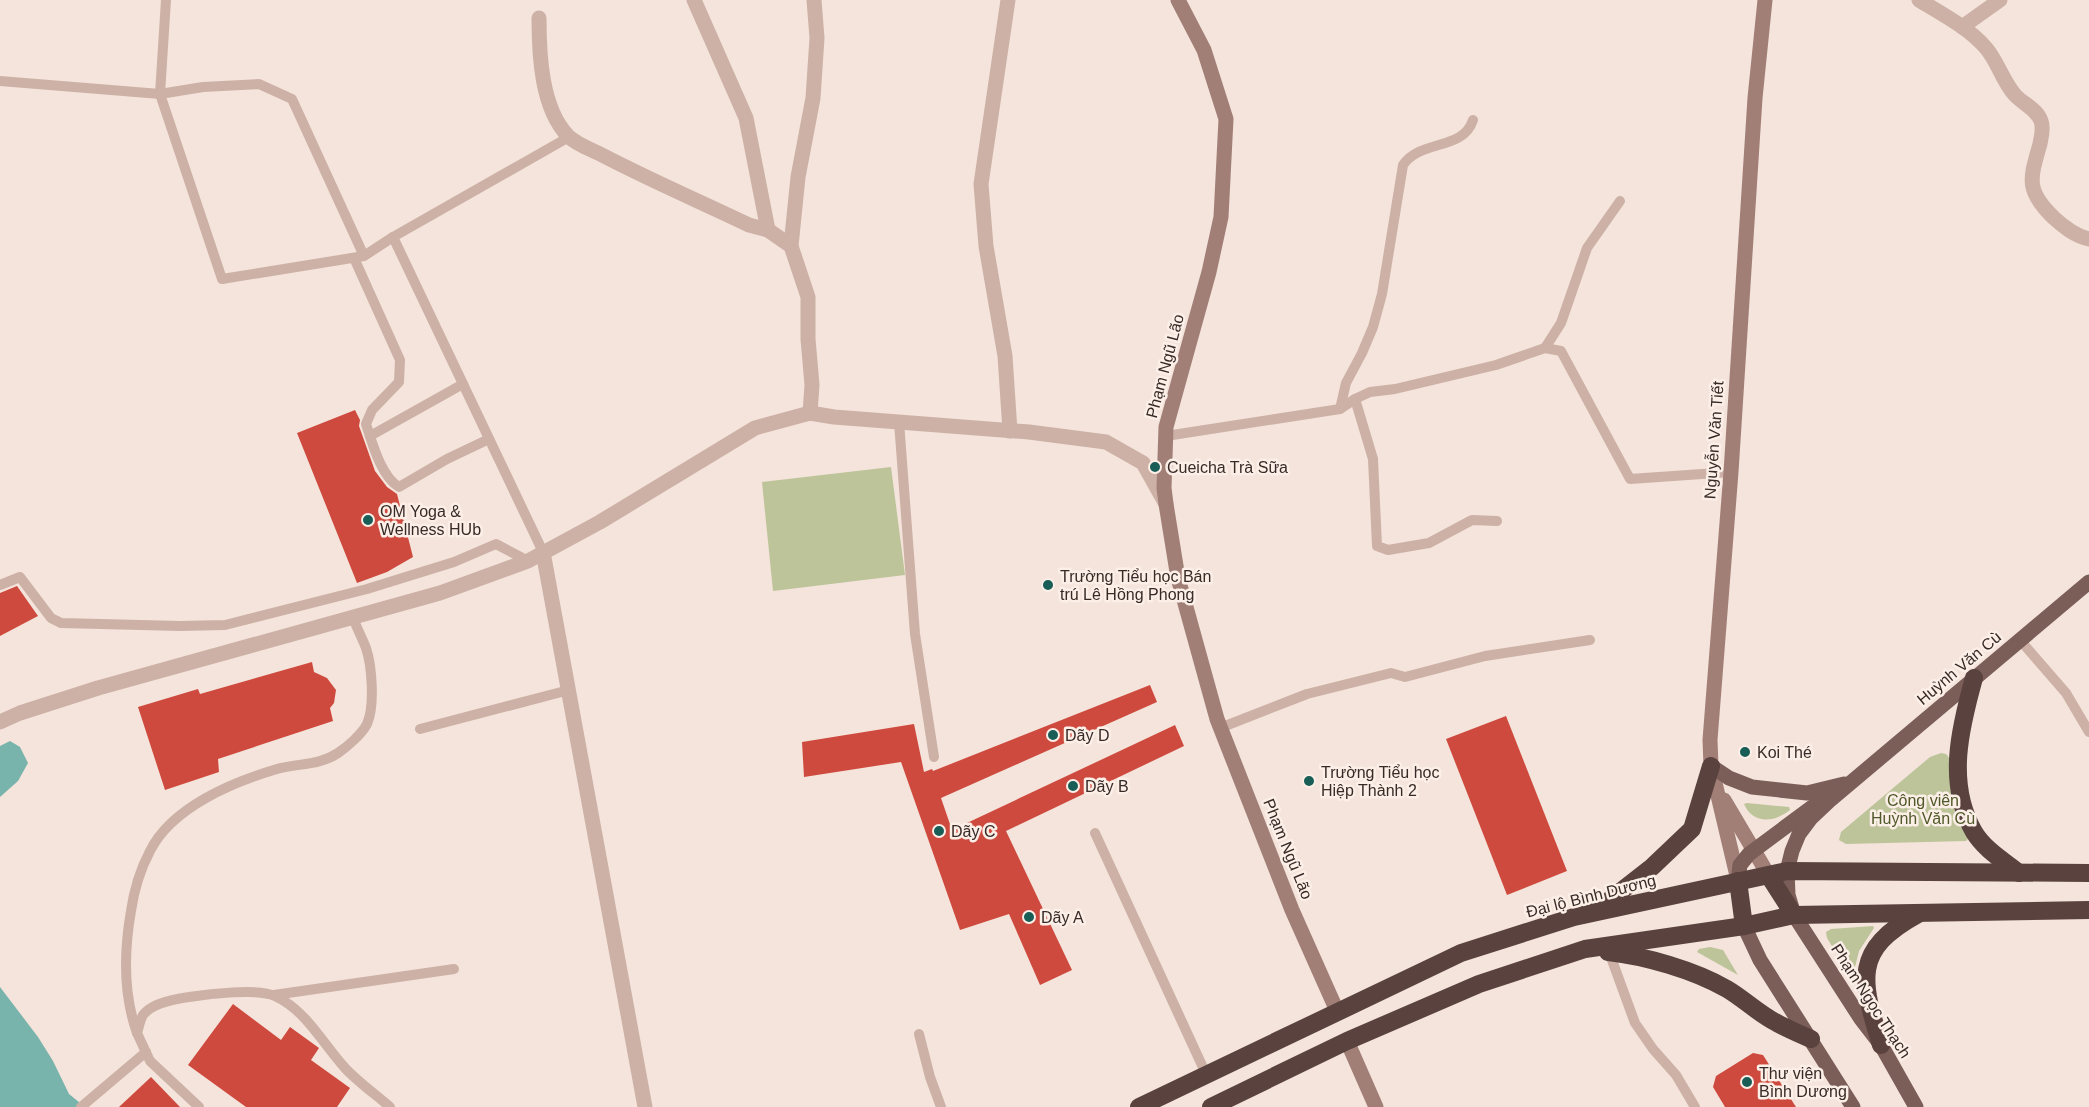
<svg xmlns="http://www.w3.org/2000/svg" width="2089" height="1107" font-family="Arial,sans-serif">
<rect width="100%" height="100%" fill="#f4e4db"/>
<g fill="#bdc49a">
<path d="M 891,467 L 905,575 L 773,591 L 762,482 Z"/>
<path d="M 1941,753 L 1946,754 L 1950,759 L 1968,839 L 1966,841 L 1846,844 L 1839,840 L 1841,832 L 1930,757 Z"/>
<path d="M 1747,803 L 1789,807 L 1790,810 C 1775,822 1753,825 1744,804 Z"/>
<path d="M 1873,926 L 1874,928 L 1859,951 L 1853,975 L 1850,976 L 1827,938 L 1826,932 L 1831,929 Z"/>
<path d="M 1710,947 L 1723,950 L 1738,975 L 1697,952 L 1699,949 Z"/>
</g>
<g fill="#78b3ac">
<path d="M 10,741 L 20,747 L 28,763 L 18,781 L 0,797 L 0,746 Z"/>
<path d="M 0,987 L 38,1037 L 53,1061 L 69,1094 L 85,1107 L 0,1107 Z"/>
</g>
<g fill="#cf4a3e">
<path d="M 355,410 L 360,420 L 359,426 L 375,471 L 387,487 L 397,494 L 413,557 L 387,572 L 357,583 L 297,433 Z"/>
<path d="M 17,586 L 38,616 L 0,636 L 0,593 Z"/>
<path d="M 312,662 L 314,672 L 327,678 L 336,690 L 334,703 L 330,708 L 333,721 L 218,759 L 219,772 L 165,790 L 138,707 L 198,689 L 200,694 Z"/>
<path d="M 1150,685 L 1157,702 L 941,798 L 952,830 L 1175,725 L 1184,746 L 1006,831 L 1072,970 L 1040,985 L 1009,914 L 960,930 L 901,762 L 804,777 L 802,742 L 914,724 L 924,772 L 932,769 L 933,771 Z"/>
<path d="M 1506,716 L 1567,871 L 1507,895 L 1446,739 Z"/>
<path d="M 233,1004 L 281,1040 L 290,1027 L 319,1048 L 311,1060 L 350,1088 L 337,1107 L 246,1107 L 188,1065 Z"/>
<path d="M 1753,1053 L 1763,1055 L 1796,1107 L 1725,1107 L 1713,1087 L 1716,1076 Z"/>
<path d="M 151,1077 L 180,1107 L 119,1107 Z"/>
</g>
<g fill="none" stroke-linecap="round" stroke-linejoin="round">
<g stroke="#cdb1a6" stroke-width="10">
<path d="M 0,81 L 160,94 L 166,0"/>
<path d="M 393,237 L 569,137"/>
<path d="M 364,256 L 292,99 L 259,84 L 203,87 L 160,94 L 222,279 L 364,256 L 393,237 L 543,552"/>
<path d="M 354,258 L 400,360 L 399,382 L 372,410 L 366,424 C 372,442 381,477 399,487 L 447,459 L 489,439"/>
<path d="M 1545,348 L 1561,323 L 1587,248 L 1620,201"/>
<path d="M 1355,399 L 1370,392 L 1395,389 L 1496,365 L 1545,348 L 1561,351 L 1630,479 L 1731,472"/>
<path d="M 1340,409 L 1346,383 L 1362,353 L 1373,327 L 1382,294 L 1403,165 C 1421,139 1463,151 1473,120"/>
<path d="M 899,422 L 915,634 L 934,757"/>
<path d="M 370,436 L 463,384"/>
<path d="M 1166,436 L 1340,409 L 1355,399 L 1373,459 L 1377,546 L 1388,550 L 1429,543 L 1472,520 L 1497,521"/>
<path d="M 0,585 L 20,577 L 51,618 L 61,623 L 180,626 L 225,625 L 367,589 L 454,562 L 496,544 L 528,561"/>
<path d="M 2020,640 L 2066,693 L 2089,732"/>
<path d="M 1220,728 L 1307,694 L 1391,673 L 1405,677 L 1485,656 L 1590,640"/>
<path d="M 420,729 L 569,690"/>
<path d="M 1095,833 L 1206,1074"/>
<path d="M 1609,952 L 1635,1023 L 1653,1049 L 1676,1075 L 1695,1107"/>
<path d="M 274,995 L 454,969"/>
<path d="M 137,1033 C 123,994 124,951 131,911 C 134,890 140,870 150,851 C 172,807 233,782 277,769 C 298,763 319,766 338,753 C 347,747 362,734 367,724 C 375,706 372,666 366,648 C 362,638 357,628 353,618"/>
<path d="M 919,1034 L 930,1077 L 941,1107"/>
<path d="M 81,1107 L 146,1052"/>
<path d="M 199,1107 L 150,1061 L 137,1033 C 139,1027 140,1020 143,1015 C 152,1003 174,999 189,997 C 208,994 258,988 275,996 C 307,1011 322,1043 345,1068 C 358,1082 375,1094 390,1107"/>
</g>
<g stroke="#cdb1a6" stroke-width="15">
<path d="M 694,0 L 746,118 L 768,230"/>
<path d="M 1008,0 L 981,184 L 986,246 L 1005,356 L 1010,431"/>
<path d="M 1919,0 C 1942,14 1969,28 1986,48 C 1998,62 2003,82 2015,95 C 2023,104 2037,109 2041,121 C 2044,129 2041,137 2040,144 C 2030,179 2025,190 2054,218 C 2064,227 2075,236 2089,239"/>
<path d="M 539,18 C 539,54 541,108 568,136 C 577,145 593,150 604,156 C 652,181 701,202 749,225 L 768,230 L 791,246 L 808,297 L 808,339 L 812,385 L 810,413 L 834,417 L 1029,432 L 1106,442 L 1143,463 L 1166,504"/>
<path d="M 1962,27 L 2000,0"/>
<path d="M 791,246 L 798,177 L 813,98 L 817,38 L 814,0"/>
<path d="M 543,552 L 645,1107"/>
<path d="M 0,722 L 20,713 L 98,688 L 440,593 L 528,561 L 600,522 L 755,428 L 810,413"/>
</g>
<g stroke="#a17f77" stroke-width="15">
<path d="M 1178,0 L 1204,50 L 1226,119 L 1221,217 L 1209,272 L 1166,427 L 1164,488 L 1166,504 L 1178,578 L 1217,719 L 1292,910 L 1337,1011"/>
<path d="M 1724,800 L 1769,876"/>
<path d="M 1738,880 L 1711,766 L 1710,740 L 1731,472 L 1755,98 L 1765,0"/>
<path d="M 1347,1041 L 1376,1107"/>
</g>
<g stroke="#7b5e57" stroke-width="15">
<path d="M 1711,766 L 1729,778 L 1752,787 L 1807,793 L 1844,784"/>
<path d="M 1738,881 L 1740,865 L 1749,854 L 1819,802"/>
<path d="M 1744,926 L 1760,960 L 1853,1107"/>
<path d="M 1916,1107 L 1881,1045 L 1861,1019 L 1794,915 L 1788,895 L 1787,871 L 1792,851 L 1799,834 L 1811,818 L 1829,801 L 2089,582"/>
</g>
<g stroke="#5a423e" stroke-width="18">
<path d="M 1974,678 C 1960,728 1946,784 1974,832 C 1984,849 2004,861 2019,873"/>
<path d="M 1769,876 L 1794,915"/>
<path d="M 1738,881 L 1744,926"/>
<path d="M 1597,910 L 1652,867 L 1692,829 L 1711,766"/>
<path d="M 1608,952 C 1645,956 1694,970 1727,989 C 1744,999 1759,1014 1777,1023 C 1788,1029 1800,1034 1811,1039"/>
<path d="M 1881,1045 C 1861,980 1852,950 1918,914"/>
<path d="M 1139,1107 L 1461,953 L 1574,917 L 1787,871 L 2089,873"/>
<path d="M 1211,1107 L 1347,1041 L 1479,984 L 1585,949 L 1744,926 L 1794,915 L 2089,910"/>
</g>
</g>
<g fill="#195d57" stroke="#fbefe8" stroke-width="2">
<circle cx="1155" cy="467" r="6"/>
<circle cx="368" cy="520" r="6"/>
<circle cx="1048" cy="585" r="6"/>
<circle cx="1053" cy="735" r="6"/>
<circle cx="1745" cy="752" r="6"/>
<circle cx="1309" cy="781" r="6"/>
<circle cx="1073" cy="786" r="6"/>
<circle cx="939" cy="831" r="6"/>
<circle cx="1029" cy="917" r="6"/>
<circle cx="1747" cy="1082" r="6"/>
</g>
<g text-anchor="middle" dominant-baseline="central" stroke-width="5" stroke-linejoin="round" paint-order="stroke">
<g font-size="16" fill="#382a27" stroke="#fbefe8">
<text transform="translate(1165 366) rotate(-75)">Phạm Ngũ Lão</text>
<text transform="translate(1714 440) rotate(-86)">Nguyễn Văn Tiết</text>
<text transform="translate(1959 668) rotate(-40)">Huỳnh Văn Cù</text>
<text transform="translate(1288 849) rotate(68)">Phạm Ngũ Lão</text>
<text transform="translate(1591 896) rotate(-14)">Đại lộ Bình Dương</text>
<text transform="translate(1871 1001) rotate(57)">Phạm Ngọc Thạch</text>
</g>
<g font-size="16" fill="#382a27" stroke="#fbefe8" text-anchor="start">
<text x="1167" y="467">Cueicha Trà Sữa</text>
<text x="380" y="511">OM Yoga &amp;<tspan x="380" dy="18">Wellness HUb</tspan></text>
<text x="1060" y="576">Trường Tiểu học Bán<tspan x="1060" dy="18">trú Lê Hồng Phong</tspan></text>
<text x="1065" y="735">Dãy D</text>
<text x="1757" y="752">Koi Thé</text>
<text x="1321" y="772">Trường Tiểu học<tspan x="1321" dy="18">Hiệp Thành 2</tspan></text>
<text x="1085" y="786">Dãy B</text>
<text x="951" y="831">Dãy C</text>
<text x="1041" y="917">Dãy A</text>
<text x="1759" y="1073">Thư viện<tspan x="1759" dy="18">Bình Dương</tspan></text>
</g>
<g font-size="16" fill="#4f5929" stroke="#fbefe8">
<text x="1923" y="800">Công viên<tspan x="1923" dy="18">Huỳnh Văn Cù</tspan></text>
</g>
</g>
</svg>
